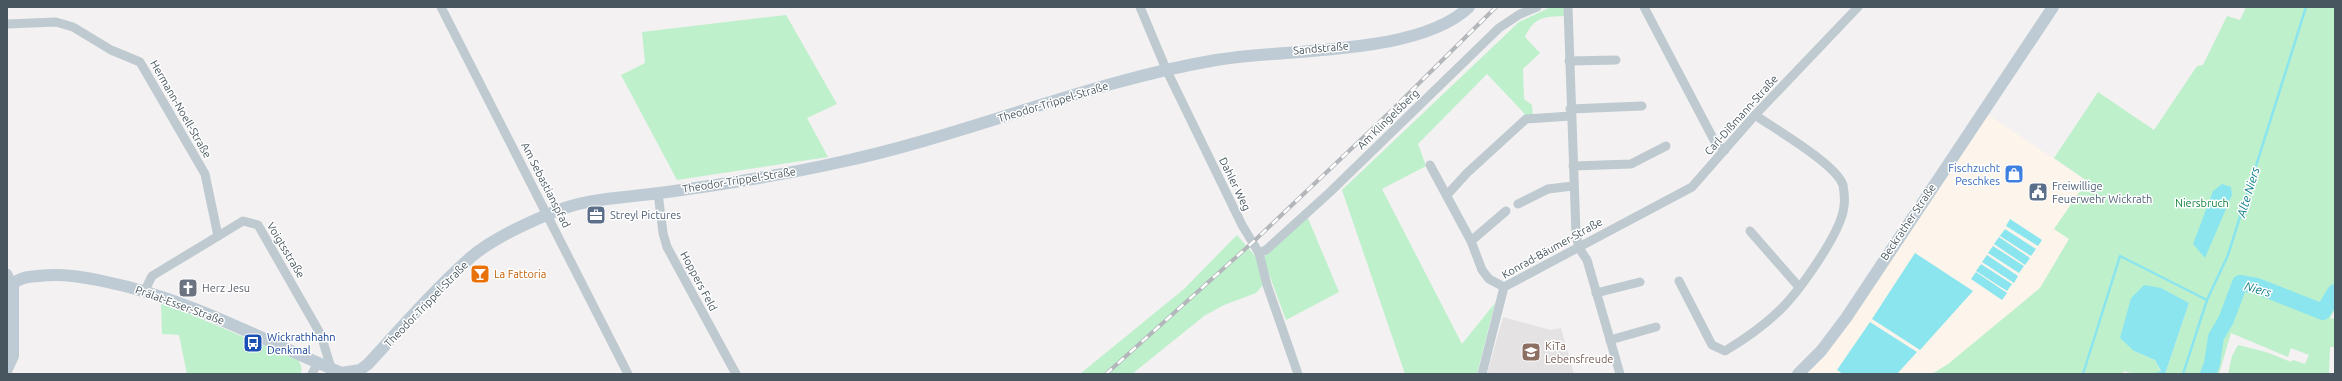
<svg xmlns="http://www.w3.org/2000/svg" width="2342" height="381" font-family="Ubuntu,sans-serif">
<rect width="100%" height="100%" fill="#f3f1f1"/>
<path fill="#fdf5eb" d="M 1987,114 L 2087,181 L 2054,229 L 2069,239 L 2040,288 L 1954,361 L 1932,374 L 1805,374 Z"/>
<path fill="#e4e2e3" d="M 1503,317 L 1551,330 L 1561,328 L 1574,374 L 1487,374 Z"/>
<g fill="#bff0cc">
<path d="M 1551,7 L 1564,7 L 1565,16 C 1544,17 1535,16 1525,37 L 1540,53 L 1523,69 L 1524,99 L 1532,105 L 1533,116 L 1524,117 L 1524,113 L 1487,74 L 1418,144 L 1426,166 L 1382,189 L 1462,344 L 1495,303 L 1477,374 L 1405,374 L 1342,190 L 1519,22 Z"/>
<path d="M 2246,7 L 2335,7 L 2335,310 L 2330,318 L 2335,319 L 2335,347 L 2330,347 L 2329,374 L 2228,374 L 2232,356 L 2238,345 L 2266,352 L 2291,362 L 2293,360 L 2305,364 L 2309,355 L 2291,348 L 2288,357 L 2231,333 L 2219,374 L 2165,374 L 2189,303 L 2134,351 L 2155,360 L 2161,372 C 2149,375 2136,375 2124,371 L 2122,374 L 1932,374 L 1948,364 L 2040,288 L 2069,239 L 2054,229 L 2087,181 L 2054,158 L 2098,92 L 2154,130 L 2197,66 L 2203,65 L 2227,16 L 2240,20 Z"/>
<path d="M 786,15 L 837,104 L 807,118 L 828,157 L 677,180 L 621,75 L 645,63 L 642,32 Z"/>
<path d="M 1307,216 L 1339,292 L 1286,320 L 1263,258 Z"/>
<path d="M 1237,235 L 1256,257 L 1263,285 L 1256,293 L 1224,305 L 1204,316 L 1132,374 L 1080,374 L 1184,289 Z"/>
<path d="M 161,304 L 185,312 L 298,360 C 301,365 303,369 300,374 L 187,374 L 179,335 L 162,334 Z"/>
</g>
<g fill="#8be5ee">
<path d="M 2222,184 L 2231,187 L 2232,195 L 2205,258 L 2193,244 L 2213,191 Z"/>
<path d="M 2010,219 L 2042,240 L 2038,246 L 2006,226 Z"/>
<path d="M 2005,229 L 2036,249 L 2031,256 L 2000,236 Z"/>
<path d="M 1999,237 L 2030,258 L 2025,265 L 1994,244 Z"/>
<path d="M 1993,246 L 2024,266 L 2019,273 L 1988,253 Z"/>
<path d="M 1915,253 L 1973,291 L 1920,350 L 1872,319 Z"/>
<path d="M 1987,255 L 2018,276 L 2014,283 L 1982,262 Z"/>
<path d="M 1981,264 L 2012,284 L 2007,291 L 1976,271 Z"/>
<path d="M 1976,272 L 2007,293 L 2002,300 L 1971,279 Z"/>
<path d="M 2144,285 L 2161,288 L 2189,303 L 2165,374 L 2153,374 L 2161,371 L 2155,360 L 2134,351 L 2120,338 L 2131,298 Z"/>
<path d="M 1870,322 L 1917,352 L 1897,374 L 1843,374 L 1837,370 Z"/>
</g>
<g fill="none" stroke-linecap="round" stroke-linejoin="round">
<g stroke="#8be5ee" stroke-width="2.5">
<path d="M 2083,374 L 2120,256 L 2207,300"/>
<path d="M 2183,374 L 2207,300 L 2228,255 L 2306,7"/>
</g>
<path stroke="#8be5ee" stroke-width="16" d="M 2208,374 L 2212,364 L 2216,337 L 2226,320 L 2240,283 L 2257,286 L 2323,312 L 2335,292"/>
<g stroke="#becad0" stroke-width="9">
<path d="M 441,7 L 628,374"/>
<path d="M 1140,7 L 1166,69 L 1242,225 L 1259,253 L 1267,285 L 1298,374"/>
<path d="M 1568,7 L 1576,234 L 1579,248 L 1587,260 L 1620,374"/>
<path d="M 1644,7 L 1715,142 L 1725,150"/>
<path d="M 7,24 L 56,22 L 73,27 L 111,50 L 140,62 L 205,174 L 218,236"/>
<path d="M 1569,61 L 1616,60"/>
<path d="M 1570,109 L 1642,106"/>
<path d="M 1430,165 L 1471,241 L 1482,270 L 1489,279 L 1504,287"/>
<path d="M 1573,166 L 1631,164 L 1666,146"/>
<path d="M 658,193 L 663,233 L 667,247 L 736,374"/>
<path d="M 1447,195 L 1467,173 L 1526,119 L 1571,116"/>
<path d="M 1518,204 L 1548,189 L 1573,186"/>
<path d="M 1750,231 L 1799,287"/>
<path d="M 1471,241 L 1506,211"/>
<path d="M 1259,253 L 1266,250 L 1329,193 L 1499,28 L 1520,14 L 1537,7"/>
<path d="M 7,273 L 13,284"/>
<path d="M 1679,281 L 1712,345 L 1725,351 C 1745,339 1764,326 1781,309 C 1799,291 1842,232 1844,206 C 1845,200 1844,191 1843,185 C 1836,164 1775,129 1755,115"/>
<path d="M 145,290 L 152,276 L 243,221 L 258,225 L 321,335 L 331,368"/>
<path d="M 1596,293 L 1640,282"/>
<path d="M 1610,340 L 1656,327"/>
<path d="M 312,374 L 318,362"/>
<path d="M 1482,374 L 1504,287 L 1692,187 L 1755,115 L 1858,7"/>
</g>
<g stroke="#becbd4" stroke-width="12">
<path d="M 7,369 L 13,356 L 13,284 C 20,277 29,277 38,276 C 62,273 84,277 107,282 C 190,299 264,341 342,373 L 360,370 L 368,364 C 401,328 434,290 471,257 C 491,240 525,224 549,214 C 585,198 622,198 660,193 C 719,185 778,176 836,163 C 965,136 1086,82 1216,60 C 1285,48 1418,56 1469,7"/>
<path d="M 1798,374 L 1821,351 L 1846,318 L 2053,7"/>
</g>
<g stroke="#b3b7bb" stroke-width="4">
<path id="rail" d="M 1106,374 L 1253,242 L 1390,112 L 1496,7"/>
</g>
<use href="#rail" stroke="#fff" stroke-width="2.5" stroke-dasharray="8" stroke-linecap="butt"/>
</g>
<defs>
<g id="shop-square" transform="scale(1)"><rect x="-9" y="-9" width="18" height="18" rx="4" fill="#3f7fe0" stroke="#fff"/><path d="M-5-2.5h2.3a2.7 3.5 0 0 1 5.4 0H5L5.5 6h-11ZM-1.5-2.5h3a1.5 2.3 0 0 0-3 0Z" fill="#fff"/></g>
<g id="civic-square" transform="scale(1)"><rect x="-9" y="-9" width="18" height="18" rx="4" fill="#5c6f8a" stroke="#fff"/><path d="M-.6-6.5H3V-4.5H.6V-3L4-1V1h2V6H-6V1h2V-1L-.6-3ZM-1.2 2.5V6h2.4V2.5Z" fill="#fff"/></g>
<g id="office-square" transform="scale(1)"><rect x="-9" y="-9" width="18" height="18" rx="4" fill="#5c6f8a" stroke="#fff"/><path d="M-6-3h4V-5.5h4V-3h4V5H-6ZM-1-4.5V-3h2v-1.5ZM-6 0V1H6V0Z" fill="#fff"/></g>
<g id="bar-square" transform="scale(1)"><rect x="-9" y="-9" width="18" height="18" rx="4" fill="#e8710a" stroke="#fff"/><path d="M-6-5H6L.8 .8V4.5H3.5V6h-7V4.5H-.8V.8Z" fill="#fff"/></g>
<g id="church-square" transform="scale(1)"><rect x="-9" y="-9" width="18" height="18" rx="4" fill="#6b7280" stroke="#fff"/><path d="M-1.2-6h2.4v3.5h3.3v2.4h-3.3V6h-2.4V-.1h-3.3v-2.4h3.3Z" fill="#fff"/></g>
<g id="bus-square" transform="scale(1)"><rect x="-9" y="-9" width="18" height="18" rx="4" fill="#1a4fb4" stroke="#fff"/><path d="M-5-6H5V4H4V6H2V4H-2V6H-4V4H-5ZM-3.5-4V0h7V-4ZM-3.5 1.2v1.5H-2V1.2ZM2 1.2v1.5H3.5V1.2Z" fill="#fff"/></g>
<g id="school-square" transform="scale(1)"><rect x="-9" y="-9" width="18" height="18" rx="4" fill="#8d6e63" stroke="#fff"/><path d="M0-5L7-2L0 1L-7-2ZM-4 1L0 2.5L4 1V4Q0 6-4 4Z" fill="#fff"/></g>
</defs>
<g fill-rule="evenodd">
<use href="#shop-square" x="2014" y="174"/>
<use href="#civic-square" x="2038" y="192"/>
<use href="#office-square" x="596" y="215"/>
<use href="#bar-square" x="480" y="274"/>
<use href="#church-square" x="188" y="288"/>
<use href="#bus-square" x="253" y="343"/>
<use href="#school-square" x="1531" y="352"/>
</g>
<g text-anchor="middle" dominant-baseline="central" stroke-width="3" stroke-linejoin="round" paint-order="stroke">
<g font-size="11" fill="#48575f" stroke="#fff">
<text transform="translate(1321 48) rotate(-5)">Sandstraße</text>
<text transform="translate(1053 102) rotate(-17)">Theodor-Trippel-Straße</text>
<text transform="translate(181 109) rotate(60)">Hermann-Noell-Straße</text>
<text transform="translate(1741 115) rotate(-48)">Carl-Dißmann-Straße</text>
<text transform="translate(1388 119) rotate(-44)">Am Klingelsberg</text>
<text transform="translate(739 180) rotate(-9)">Theodor-Trippel-Straße</text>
<text transform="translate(1235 184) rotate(64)">Dahler Weg</text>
<text transform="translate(546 185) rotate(63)">Am Sebastianspfad</text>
<text transform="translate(1908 222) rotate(-56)">Beckrather Straße</text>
<text transform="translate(1552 248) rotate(-29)">Konrad-Bäumer-Straße</text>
<text transform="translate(286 250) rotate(59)">Voigtsstraße</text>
<text transform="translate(699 281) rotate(62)">Hoppers Feld</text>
<text transform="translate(426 304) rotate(-46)">Theodor-Trippel-Straße</text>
<text transform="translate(180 305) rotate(20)">Prälat-Esser-Straße</text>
</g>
<g font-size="11" fill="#366cbe" stroke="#fff" text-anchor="end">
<text x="2000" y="168">Fischzucht<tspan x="2000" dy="13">Peschkes</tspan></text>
</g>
<g font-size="11" fill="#4e5e75" stroke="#fff" text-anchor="start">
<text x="2052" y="186">Freiwillige<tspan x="2052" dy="13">Feuerwehr Wickrath</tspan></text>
<text x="610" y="215">Streyl Pictures</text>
</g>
<g font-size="11" fill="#16833f" stroke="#fff">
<text x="2202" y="203">Niersbruch</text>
</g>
<g font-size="11" fill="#c56008" stroke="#fff" text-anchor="start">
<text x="494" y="274">La Fattoria</text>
</g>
<g font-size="11" fill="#5b616d" stroke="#fff" text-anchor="start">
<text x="202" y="288">Herz Jesu</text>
</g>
<g font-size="11" fill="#164399" stroke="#fff" text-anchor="start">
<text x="267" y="337">Wickrathhahn<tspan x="267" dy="13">Denkmal</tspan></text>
</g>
<g font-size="11" fill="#785e54" stroke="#fff" text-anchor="start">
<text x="1545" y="346">KiTa<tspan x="1545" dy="13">Lebensfreude</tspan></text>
</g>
<g font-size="12" font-style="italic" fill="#0c7d88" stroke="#fff">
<text transform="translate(2248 192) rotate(-73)">Alte Niers</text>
<text transform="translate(2258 289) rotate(16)">Niers</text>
</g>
</g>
<rect width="2342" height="381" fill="none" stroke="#48575f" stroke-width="16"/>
</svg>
